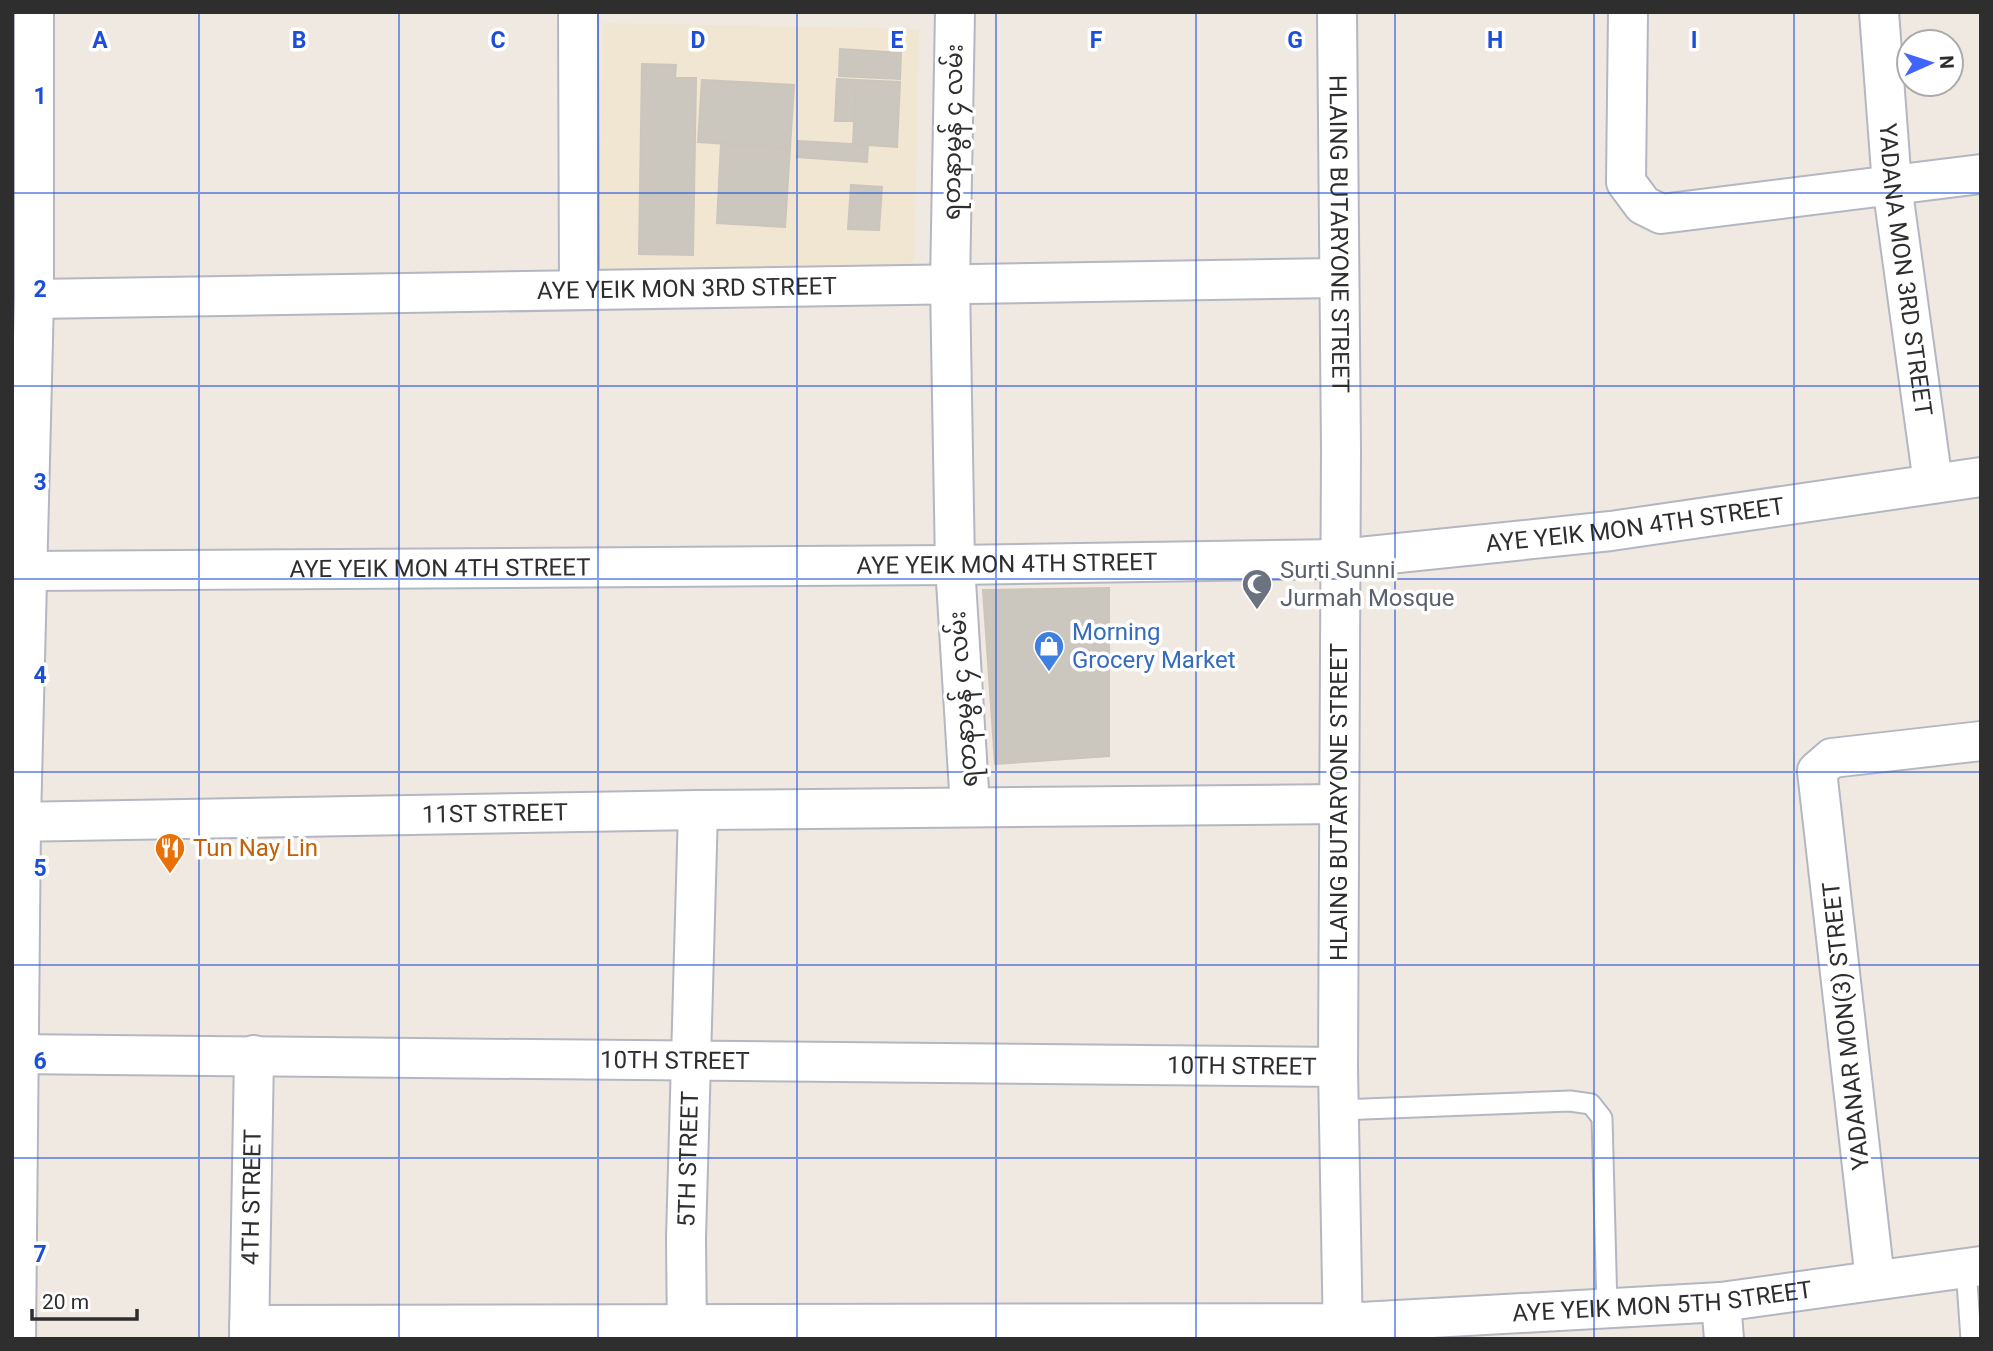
<svg xmlns="http://www.w3.org/2000/svg" width="1993" height="1351" font-family="Roboto,'Noto Sans Myanmar',sans-serif">
<rect width="100%" height="100%" fill="#efe9e1"/>
<path fill="#f0e6d1" d="M 603,23 L 919,29 L 914,277 L 598,271 Z"/>
<g fill="#cbc7bf" stroke="#cbc5ba" stroke-width="2">
<path d="M 840,49 L 901,53 L 900,79 L 839,76 Z"/>
<path d="M 642,64 L 676,65 L 675,78 L 696,78 L 693,255 L 639,254 Z"/>
<path d="M 837,79 L 856,80 L 854,121 L 835,121 Z"/>
<path d="M 702,80 L 794,85 L 790,148 L 698,142 Z"/>
<path d="M 856,80 L 900,82 L 897,147 L 853,144 Z"/>
<path d="M 798,141 L 868,145 L 867,162 L 797,157 Z"/>
<path d="M 721,144 L 790,148 L 785,227 L 717,223 Z"/>
<path d="M 851,185 L 882,187 L 879,230 L 848,229 Z"/>
<path d="M 1109,588 L 1109,756 L 995,764 L 983,590 Z"/>
</g>
<g fill="none" stroke-linecap="round" stroke-linejoin="round">
<g stroke="#b4b7c1" stroke-width="23">
<g id="service">
<path d="M 1339,1110 L 1570,1101 L 1591,1104 L 1602,1118 L 1607,1308"/>
<path d="M 1966,1268 L 1971,1339"/>
</g>
</g>
<g stroke="#b4b7c1" stroke-width="42">
<g id="minor">
<path d="M 578,12 L 579,290"/>
<path d="M 955,12 L 950,284 L 955,565 L 970,807"/>
<path id="s1" d="M 1337,12 L 1341,450 L 1338,1067 L 1343,1339"/>
<path d="M 1628,12 L 1626,182 L 1643,205 L 1661,214 L 1981,174"/>
<path id="s2" d="M 1879,12 L 1892,185 L 1933,483"/>
<path id="s3" d="M 34,299 L 1339,278"/>
<path id="s4" d="M 27,571 L 955,565 L 1340,559 L 1611,531 L 1981,477"/>
<path id="s5" d="M 12,822 L 698,810 L 1339,804"/>
<path id="s6" d="M 12,1054 L 1338,1067"/>
<path d="M 1875,1280 L 1817,771 L 1832,758 L 1981,741"/>
<path d="M 1721,1302 L 1724,1339"/>
<path id="s7" d="M 249,1325 L 1343,1323 L 1721,1302 L 1981,1266"/>
<path d="M 16,1339 L 21,821 L 34,299 L 34,12"/>
<path id="s8" d="M 249,1339 L 254,1055"/>
<path id="s9" d="M 687,1339 L 686,1238 L 698,810"/>
</g>
</g>
<use href="#service" stroke="#fff" stroke-width="19"/>
<use href="#minor" stroke="#fff" stroke-width="38"/>
</g>
<path fill="none" stroke="#1d4ed8" stroke-width="2" stroke-opacity="0.55" d="M 199,12 L 199,1339M 399,12 L 399,1339M 598,12 L 598,1339M 797,12 L 797,1339M 996,12 L 996,1339M 1196,12 L 1196,1339M 1395,12 L 1395,1339M 1594,12 L 1594,1339M 1794,12 L 1794,1339M 12,193 L 1981,193M 12,386 L 1981,386M 12,579 L 1981,579M 12,772 L 1981,772M 12,965 L 1981,965M 12,1158 L 1981,1158"/>
<defs>
<g id="mosque-pin" transform="scale(1.575)"><path d="M0 17L-7.5 6A9.5 9.5 0 1 1 7.5 6Z" fill="#6b7280" stroke="#fff"/><path d="M3.5-4.9A6 6 0 1 0 3.5 4.9A5 5 0 1 1 3.5-4.9Z" fill="#fff"/></g>
<g id="shop-pin" transform="scale(1.575)"><path d="M0 17L-7.5 6A9.5 9.5 0 1 1 7.5 6Z" fill="#3f7fe0" stroke="#fff"/><path d="M-5-2.5h2.3a2.7 3.5 0 0 1 5.4 0H5L5.5 6h-11ZM-1.5-2.5h3a1.5 2.3 0 0 0-3 0Z" fill="#fff"/></g>
<g id="restaurant-pin" transform="scale(1.575)"><path d="M0 17L-7.5 6A9.5 9.5 0 1 1 7.5 6Z" fill="#e8710a" stroke="#fff"/><path d="M-5-6h1v4h1v-4h1v4h1v-4h1v5L-1.5 .5V6h-2V.5L-5-1ZM5-6V6H3V1.5H1.5Q1.5-4 5-6Z" fill="#fff"/></g>
</defs>
<g fill-rule="evenodd">
<use href="#mosque-pin" x="1257" y="584"/>
<use href="#shop-pin" x="1049" y="646"/>
<use href="#restaurant-pin" x="170" y="848"/>
</g>
<g text-anchor="middle" dominant-baseline="central" stroke-width="7" stroke-linejoin="round" paint-order="stroke">
<g font-size="24" fill="#2e2e2e" stroke="#fff">
<text transform="translate(953 132) rotate(-89)">ရတနာမွန် ၄ လမ်း</text>
<text stroke="none"><textPath href="#s1" startOffset="222">HLAING BUTARYONE STREET</textPath></text>
<text stroke="none"><textPath href="#s2" startOffset="259">YADANA MON 3RD STREET</textPath></text>
<text stroke="none"><textPath href="#s3" startOffset="653">AYE YEIK MON 3RD STREET</textPath></text>
<text stroke="none"><textPath href="#s4" startOffset="1610">AYE YEIK MON 4TH STREET</textPath></text>
<text stroke="none"><textPath href="#s4" startOffset="980">AYE YEIK MON 4TH STREET</textPath></text>
<text stroke="none"><textPath href="#s4" startOffset="413">AYE YEIK MON 4TH STREET</textPath></text>
<text transform="translate(963 699) rotate(-94)">ရတနာမွန် ၄ လမ်း</text>
<text transform="translate(1339 802) rotate(-90)">HLAING BUTARYONE STREET</text>
<text stroke="none"><textPath href="#s5" startOffset="483">11ST STREET</textPath></text>
<text transform="translate(1846 1026) rotate(-96)">YADANAR MON(3) STREET</text>
<text stroke="none"><textPath href="#s6" startOffset="663">10TH STREET</textPath></text>
<text stroke="none"><textPath href="#s6" startOffset="1230">10TH STREET</textPath></text>
<text stroke="none"><textPath href="#s9" startOffset="180">5TH STREET</textPath></text>
<text stroke="none"><textPath href="#s8" startOffset="142">4TH STREET</textPath></text>
<text stroke="none"><textPath href="#s7" startOffset="1414">AYE YEIK MON 5TH STREET</textPath></text>
</g>
<g font-size="24" fill="#5b616d" stroke="#fff" text-anchor="start">
<text x="1280" y="570">Surti Sunni<tspan x="1280" dy="28">Jurmah Mosque</tspan></text>
</g>
<g font-size="24" fill="#366cbe" stroke="#fff" text-anchor="start">
<text x="1072" y="632">Morning<tspan x="1072" dy="28">Grocery Market</tspan></text>
</g>
<g font-size="24" fill="#c56008" stroke="#fff" text-anchor="start">
<text x="193" y="848">Tun Nay Lin</text>
</g>
</g>
<g font-size="23" text-anchor="middle" font-weight="bold" fill="#1d4ed8" stroke="#fff" stroke-width="7" stroke-linejoin="round" paint-order="stroke">
<text x="100" y="48">A</text>
<text x="299" y="48">B</text>
<text x="498" y="48">C</text>
<text x="698" y="48">D</text>
<text x="897" y="48">E</text>
<text x="1096" y="48">F</text>
<text x="1295" y="48">G</text>
<text x="1495" y="48">H</text>
<text x="1694" y="48">I</text>
<text x="40" y="104">1</text>
<text x="40" y="297">2</text>
<text x="40" y="490">3</text>
<text x="40" y="683">4</text>
<text x="40" y="876">5</text>
<text x="40" y="1069">6</text>
<text x="40" y="1262">7</text>
</g>
<rect width="1993" height="1351" fill="none" stroke="#2e2e2e" stroke-width="28"/>
<g transform="translate(1930 63) rotate(87)"><circle r="33" fill="#ffffff" stroke="#ababab" stroke-width="2"/>
<path d="M0-5L12 26L0 18L-12 26Z" fill="#4264fb"/>
<text y="-10" font-size="19" font-weight="bold" text-anchor="middle" fill="#2e2e2e">N</text>
</g>
<path d="M32 1309v10h105v-10" fill="none" stroke="#2e2e2e" stroke-width="3.5"/>
<text x="42" y="1309" font-size="21" fill="#2e2e2e" stroke="#ffffff" stroke-width="5" paint-order="stroke">20 m</text>
</svg>
